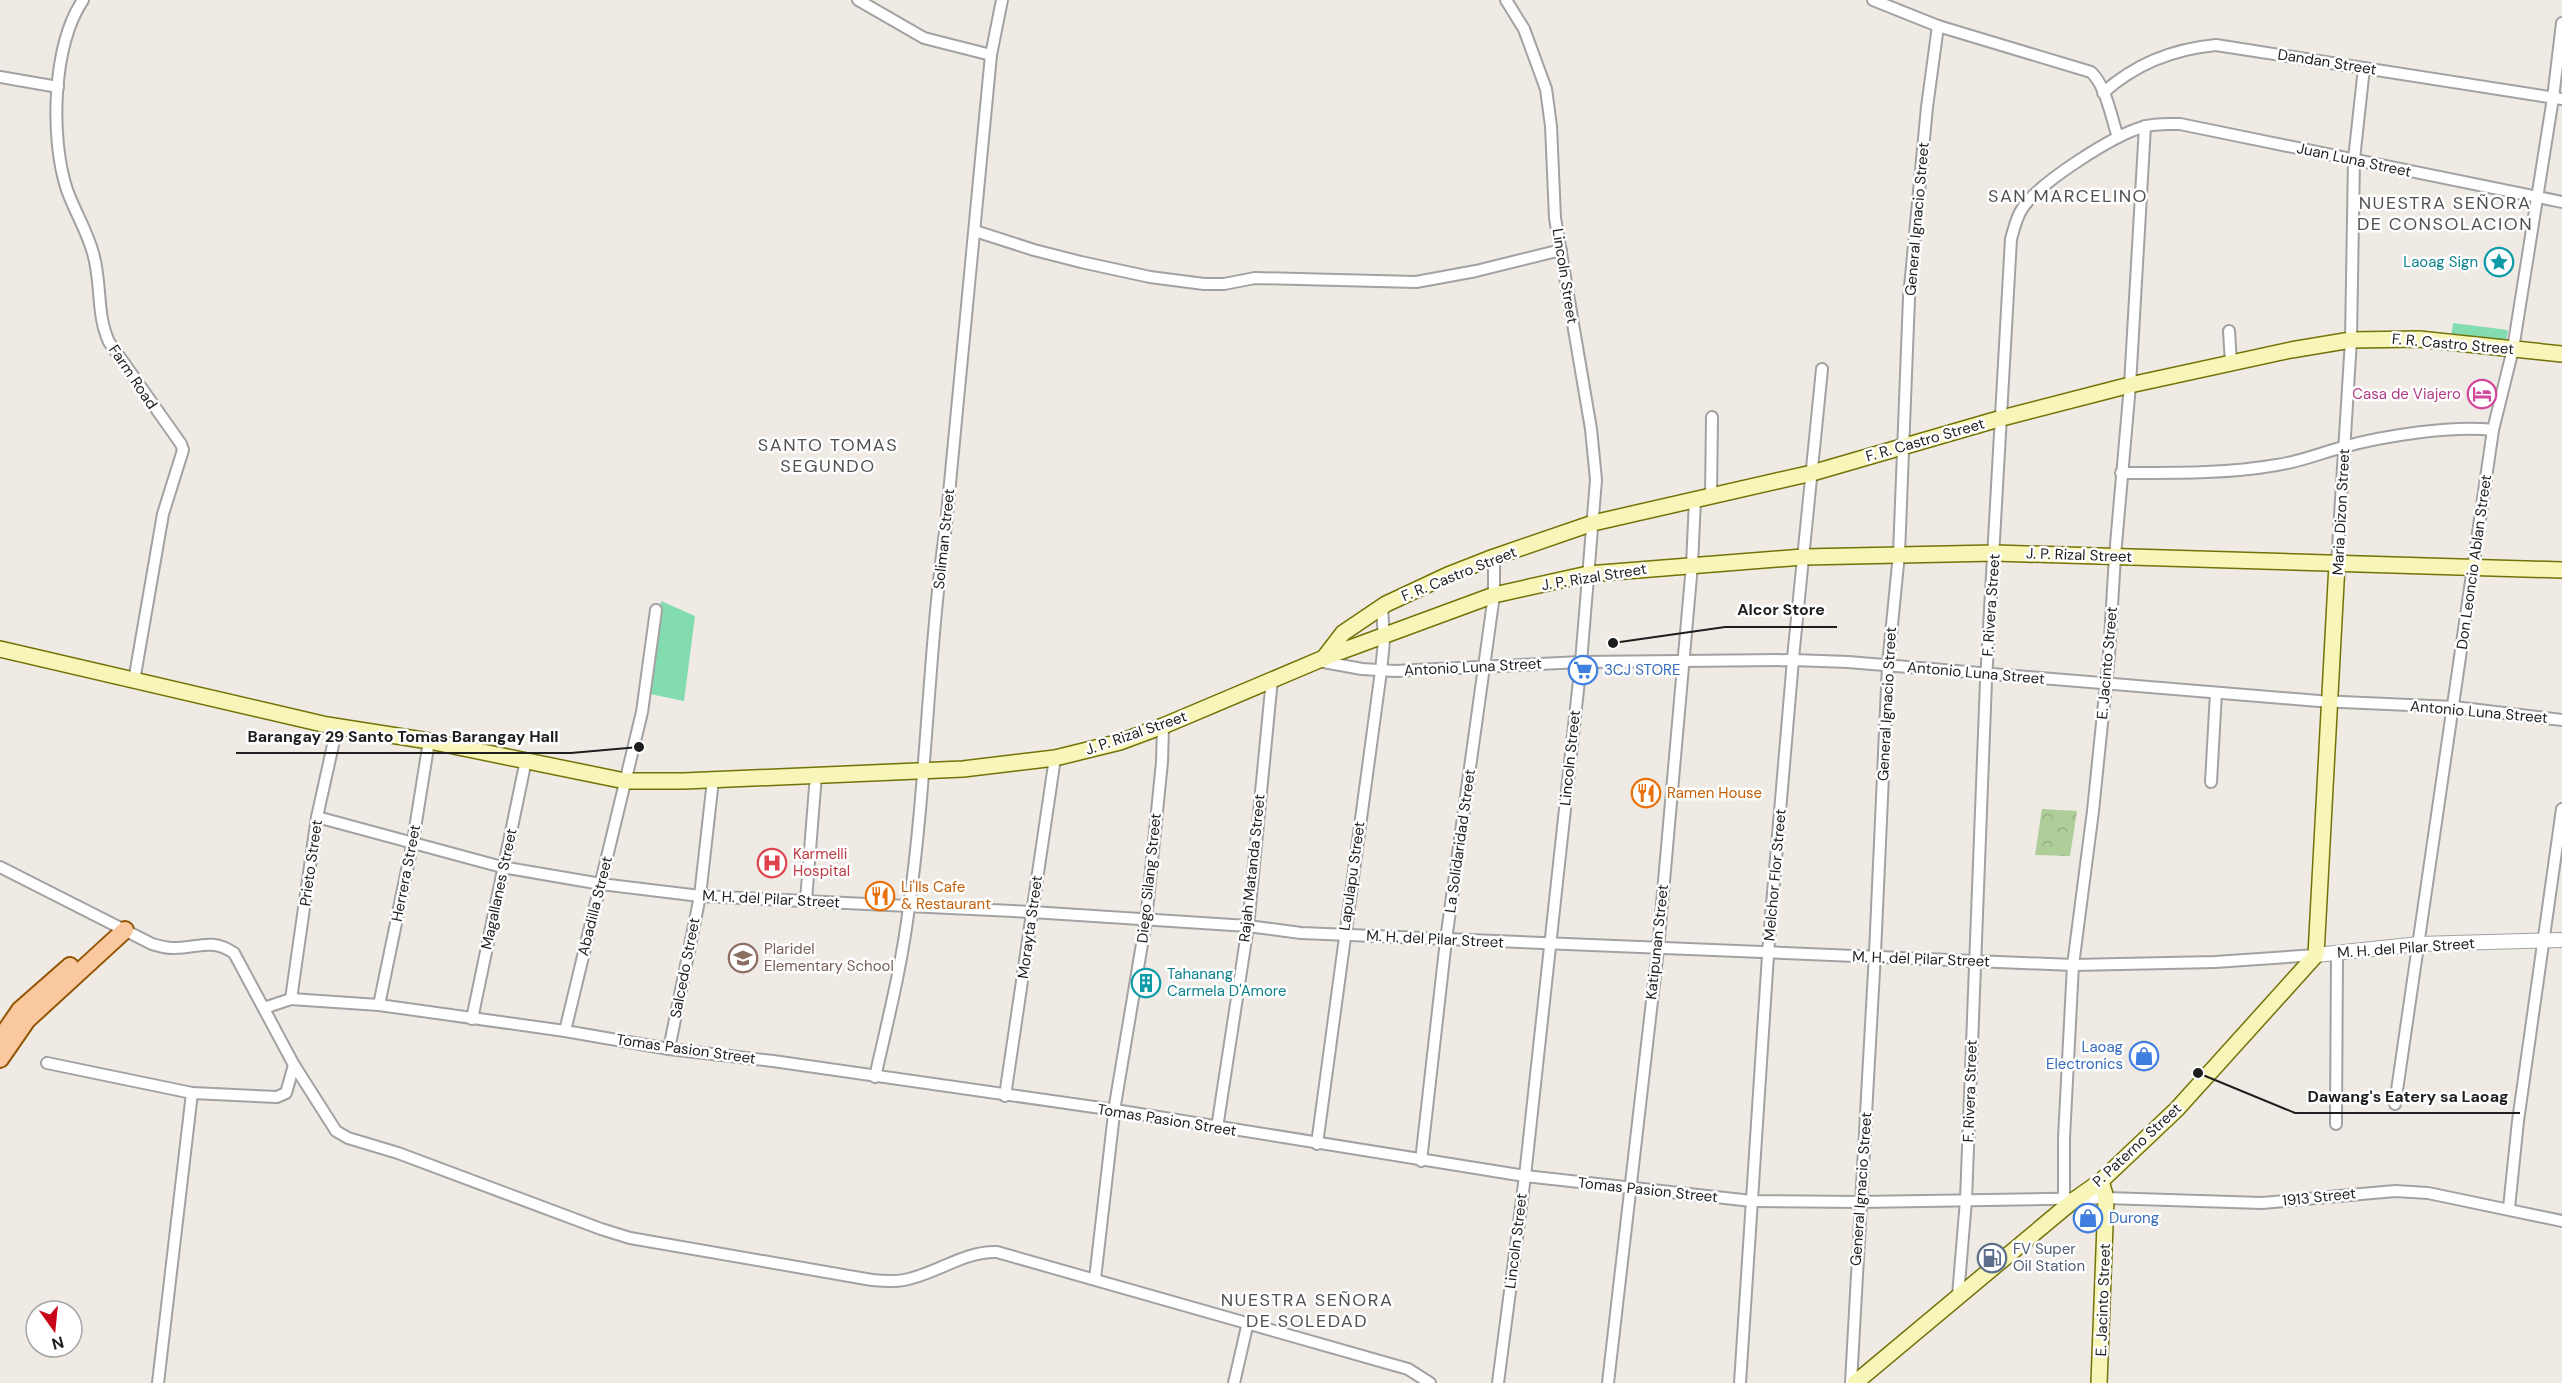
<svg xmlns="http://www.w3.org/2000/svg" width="2562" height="1383" font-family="'DM Sans',sans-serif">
<defs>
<pattern id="forest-crowns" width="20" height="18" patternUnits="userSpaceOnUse" patternTransform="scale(1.5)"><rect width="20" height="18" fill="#aecd99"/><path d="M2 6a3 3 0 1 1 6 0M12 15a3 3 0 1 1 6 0" fill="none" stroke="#95b083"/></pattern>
</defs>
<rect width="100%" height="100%" fill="#efeae4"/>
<path fill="url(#forest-crowns)" d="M 2042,809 L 2077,811 L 2070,856 L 2035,855 Z"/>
<g fill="#83dcb0">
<path d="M 2453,323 L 2508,330 L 2506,343 L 2451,338 Z"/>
<path d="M 661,601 L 695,616 L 684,701 L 650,694 Z"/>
</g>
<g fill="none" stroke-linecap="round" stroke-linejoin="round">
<g stroke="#a2a2a2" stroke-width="14">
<g id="minor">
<path d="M 83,0 C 52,46 50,139 67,190 C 75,212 87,231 93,253 C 102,283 96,314 109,342 L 181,444 L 183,450 L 163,514 L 134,681"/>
<path d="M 858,0 L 924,38 L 991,55"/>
<path d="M 1873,0 L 1938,26 L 2091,72 C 2106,86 2111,117 2118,137"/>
<path d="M 0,77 L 58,87"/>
<path d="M 2103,93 C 2135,64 2173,49 2216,45 L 2562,99"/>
<path d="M 975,231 L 1034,250 L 1081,262 L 1150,277 L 1204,284 L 1224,284 L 1255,278 L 1416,282 L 1476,271 L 1561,250"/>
<path d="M 2229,331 L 2231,363"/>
<path d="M 2121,473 C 2173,473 2225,474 2277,465 C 2299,462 2321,453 2343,447 C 2383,436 2452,425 2493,430"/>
<path d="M 1711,496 L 1712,417"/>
<path d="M 2337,564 L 2351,340 L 2354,159 L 2364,68"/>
<path d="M 1318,661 L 1362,669 L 1395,671 L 1581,662 L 1793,660 L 1848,662 L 2319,701 L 2454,707 L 2562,720"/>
<path d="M 2211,782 L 2216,693"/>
<path d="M 317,817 L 502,867 L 601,884 L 700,896 L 1032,912 L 1248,926 L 1301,933 L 2073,965 L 2215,962 L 2316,955"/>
<path d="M 0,867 L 152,944 C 159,946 165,948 172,948 C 197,949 210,937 234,953 L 294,1065 L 336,1131 L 348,1138 L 398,1153 L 601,1229 L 630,1238 L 872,1280 C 882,1281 894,1282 904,1280 C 937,1274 963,1251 997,1252 L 1408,1369 L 1430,1383"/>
<path d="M 806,900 L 816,775"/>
<path d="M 291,999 L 317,817 L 337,727"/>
<path d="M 379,1005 L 413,841 L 429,741"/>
<path d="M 264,1008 L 291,999 L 379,1005 L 565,1031 L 669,1049 L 773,1061 L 1115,1110 L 1525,1176 L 1752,1201 L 1860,1202 L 2106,1198 L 2262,1203 L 2395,1191 L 2428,1193 L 2562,1221"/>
<path d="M 472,1019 L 526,760"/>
<path d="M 565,1031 L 642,712 L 656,610"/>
<path d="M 669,1049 L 700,896 L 713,780"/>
<path d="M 47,1063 L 192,1093 L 277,1097 L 286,1093 L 294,1065"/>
<path d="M 875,1077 C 888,1020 902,964 909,907 C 927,780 928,651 946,525 L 991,55 L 1002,0"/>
<path d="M 1005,1096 L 1055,758"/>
<path d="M 2395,1104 L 2493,430 L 2513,349 L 2553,98 L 2562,23"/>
<path d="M 2336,1124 L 2337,953"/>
<path d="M 1217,1128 L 1248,926 L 1272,679"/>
<path d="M 1317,1144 L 1381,671 L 1384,641 L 1382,606"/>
<path d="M 1421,1161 L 1446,940 L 1494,595 L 1494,557"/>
<path d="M 2064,1200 L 2064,1138 L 2073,965 L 2093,811 L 2109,655 L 2115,556 L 2130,385 L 2145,126"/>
<path d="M 2509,1208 L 2518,1121 L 2562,809"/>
<path d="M 1095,1279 L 1115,1105 L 1146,920 L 1162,762 L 1163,726"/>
<path d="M 1958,1296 L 1966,1200 L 1986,681 L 2011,239 C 2014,229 2016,218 2022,209 C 2038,183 2114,135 2143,127 C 2155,123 2167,124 2180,124 L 2562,202"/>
<path d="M 158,1383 L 192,1093"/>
<path d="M 1234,1383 L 1248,1322"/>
<path d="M 1498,1383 L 1525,1176 L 1581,662 L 1596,480 L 1591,429 L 1555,218 L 1551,126 L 1546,89 L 1524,29 L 1506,0"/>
<path d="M 1608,1383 L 1658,949 L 1692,565 L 1695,500"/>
<path d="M 1740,1383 L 1769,940 L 1794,648 L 1822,369"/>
<path d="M 1851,1383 L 1875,953 L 1888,665 L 1899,554 L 1909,298 L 1927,107 L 1938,26"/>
</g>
</g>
<g stroke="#a2a2a2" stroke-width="16">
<path id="tertiary" d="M 2316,955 L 2419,944 L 2562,940"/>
</g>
<g stroke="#727307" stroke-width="18">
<g id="secondary">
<path d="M 0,649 L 327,725 L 429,741 L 625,781 L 684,781 L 963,769 L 1055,758 L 1120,742 L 1163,726 L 1331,655 L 1494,595 L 1588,574 L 1803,557 L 1995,553 L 2562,570"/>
<path d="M 1323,659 L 1343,633 L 1386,604 L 1448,575 L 1494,557 L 1593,523 L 1812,473 L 2002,418 L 2130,385 L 2291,350 L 2351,340 L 2419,339 L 2562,354"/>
<path d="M 1855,1383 L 2074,1200 L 2101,1181 L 2177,1109 L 2316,955 L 2337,564"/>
<path d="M 2099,1383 L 2106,1198 L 2101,1181"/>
</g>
</g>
<g stroke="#945503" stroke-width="20">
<g id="primary">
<path d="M 0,1039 L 20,1010 L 70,966"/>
<path d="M 0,1059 L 27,1020 L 125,930"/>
</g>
</g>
<use href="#minor" stroke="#fff" stroke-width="10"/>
<use href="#tertiary" stroke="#fff" stroke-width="14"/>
<use href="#secondary" stroke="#f8f5b8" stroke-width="15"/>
<use href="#primary" stroke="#fac89e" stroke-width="16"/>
</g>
<defs>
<g id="sight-ring" transform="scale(1.5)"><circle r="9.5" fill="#fff" stroke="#0f9aa8" stroke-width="1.5"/><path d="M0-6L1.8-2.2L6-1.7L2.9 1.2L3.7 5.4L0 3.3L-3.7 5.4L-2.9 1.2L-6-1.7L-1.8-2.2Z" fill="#0f9aa8"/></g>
<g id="hotel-ring" transform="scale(1.5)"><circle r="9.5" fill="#fff" stroke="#d1479c" stroke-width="1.5"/><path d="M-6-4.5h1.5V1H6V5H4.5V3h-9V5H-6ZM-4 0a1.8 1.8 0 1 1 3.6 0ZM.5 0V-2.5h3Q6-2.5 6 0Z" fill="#d1479c"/></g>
<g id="supermarket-ring" transform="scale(1.5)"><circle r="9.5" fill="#fff" stroke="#3f7fe0" stroke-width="1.5"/><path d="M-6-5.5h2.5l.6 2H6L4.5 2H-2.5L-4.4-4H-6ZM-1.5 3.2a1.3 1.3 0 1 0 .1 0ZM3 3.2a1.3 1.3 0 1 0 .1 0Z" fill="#3f7fe0"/></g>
<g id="restaurant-ring" transform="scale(1.5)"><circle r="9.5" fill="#fff" stroke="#e8710a" stroke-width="1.5"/><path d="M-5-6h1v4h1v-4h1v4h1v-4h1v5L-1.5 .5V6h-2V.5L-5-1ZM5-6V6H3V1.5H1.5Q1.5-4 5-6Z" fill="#e8710a"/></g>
<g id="hospital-ring" transform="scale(1.5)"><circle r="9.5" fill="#fff" stroke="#e0444e" stroke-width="1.5"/><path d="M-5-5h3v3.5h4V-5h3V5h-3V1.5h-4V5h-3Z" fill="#e0444e"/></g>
<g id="school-ring" transform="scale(1.5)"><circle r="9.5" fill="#fff" stroke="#8d6e63" stroke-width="1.5"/><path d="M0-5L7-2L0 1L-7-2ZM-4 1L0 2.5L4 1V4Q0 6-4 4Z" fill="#8d6e63"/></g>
<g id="building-ring" transform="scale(1.5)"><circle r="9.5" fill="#fff" stroke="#0f9aa8" stroke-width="1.5"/><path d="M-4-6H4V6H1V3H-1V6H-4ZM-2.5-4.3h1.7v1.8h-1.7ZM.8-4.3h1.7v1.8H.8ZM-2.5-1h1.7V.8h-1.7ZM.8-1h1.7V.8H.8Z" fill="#0f9aa8"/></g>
<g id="shop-ring" transform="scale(1.5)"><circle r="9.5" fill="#fff" stroke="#3f7fe0" stroke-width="1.5"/><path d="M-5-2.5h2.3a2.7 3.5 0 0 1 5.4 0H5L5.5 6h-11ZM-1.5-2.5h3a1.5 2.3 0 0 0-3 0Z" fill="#3f7fe0"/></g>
<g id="fuel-ring" transform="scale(1.5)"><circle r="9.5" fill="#fff" stroke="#5c6f8a" stroke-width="1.5"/><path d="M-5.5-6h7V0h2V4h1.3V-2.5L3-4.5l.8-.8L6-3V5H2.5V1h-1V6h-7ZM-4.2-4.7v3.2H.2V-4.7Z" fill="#5c6f8a"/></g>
</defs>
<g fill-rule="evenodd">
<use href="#sight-ring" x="2499" y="262"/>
<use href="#hotel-ring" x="2482" y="394"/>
<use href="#supermarket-ring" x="1583" y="670"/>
<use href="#restaurant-ring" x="1646" y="793"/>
<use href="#hospital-ring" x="772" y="863"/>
<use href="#restaurant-ring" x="880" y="896"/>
<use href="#school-ring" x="743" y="958"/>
<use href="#building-ring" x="1146" y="983"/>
<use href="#shop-ring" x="2144" y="1056"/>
<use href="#shop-ring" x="2088" y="1218"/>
<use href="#fuel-ring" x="1992" y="1258"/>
</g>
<g text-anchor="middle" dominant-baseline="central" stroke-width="5" stroke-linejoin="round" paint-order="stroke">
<g font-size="15" fill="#1e1e1e" stroke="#fff">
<text transform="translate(2327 62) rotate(9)">Dandan Street</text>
<text transform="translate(2354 160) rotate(12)">Juan Luna Street</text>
<text transform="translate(1917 219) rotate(-85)">General Ignacio Street</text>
<text transform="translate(1565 276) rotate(81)">Lincoln Street</text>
<text transform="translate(2453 344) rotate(5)">F. R. Castro Street</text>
<text transform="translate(133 377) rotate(56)">Farm Road</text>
<text transform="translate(1925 440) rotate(-16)">F. R. Castro Street</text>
<text transform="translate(2341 512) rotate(-87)">Maria Dizon Street</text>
<text transform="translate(944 539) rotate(-84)">Soliman Street</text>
<text transform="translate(2079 555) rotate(2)">J. P. Rizal Street</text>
<text transform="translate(2474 562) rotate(-82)">Don Leoncio Ablan Street</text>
<text transform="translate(1459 574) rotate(-22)">F. R. Castro Street</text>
<text transform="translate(1594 577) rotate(-9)">J. P. Rizal Street</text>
<text transform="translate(1991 605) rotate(-86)">F. Rivera Street</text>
<text transform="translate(2107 663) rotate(-85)">E. Jacinto Street</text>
<text transform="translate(1473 667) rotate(-3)">Antonio Luna Street</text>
<text transform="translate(1976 673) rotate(5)">Antonio Luna Street</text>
<text transform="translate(1887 704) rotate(-87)">General Ignacio Street</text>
<text transform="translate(2479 712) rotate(5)">Antonio Luna Street</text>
<text transform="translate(1136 733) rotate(-19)">J. P. Rizal Street</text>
<text transform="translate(1570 758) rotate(-84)">Lincoln Street</text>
<text transform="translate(1460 841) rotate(-82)">La Solidaridad Street</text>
<text transform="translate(311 863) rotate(-82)">Prieto Street</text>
<text transform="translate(1252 868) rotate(-84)">Rajah Matanda Street</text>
<text transform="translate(406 873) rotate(-79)">Herrera Street</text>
<text transform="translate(1775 875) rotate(-85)">Melchor Flor Street</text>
<text transform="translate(1352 876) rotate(-82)">Lapulapu Street</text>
<text transform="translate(1149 878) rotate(-84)">Diego Silang Street</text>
<text transform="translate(499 889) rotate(-78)">Magallanes Street</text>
<text transform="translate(771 899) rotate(3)">M. H. del Pilar Street</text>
<text transform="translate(595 906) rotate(-76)">Abadilla Street</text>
<text transform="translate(1030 927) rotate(-82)">Morayta Street</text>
<text transform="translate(1435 939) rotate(3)">M. H. del Pilar Street</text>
<text transform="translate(1657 942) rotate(-84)">Katipunan Street</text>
<text transform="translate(2406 948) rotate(-4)">M. H. del Pilar Street</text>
<text transform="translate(1921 959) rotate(2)">M. H. del Pilar Street</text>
<text transform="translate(685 968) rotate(-79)">Salcedo Street</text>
<text transform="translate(686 1049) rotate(8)">Tomas Pasion Street</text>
<text transform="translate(1970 1091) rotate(-88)">F. Rivera Street</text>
<text transform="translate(1167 1120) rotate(9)">Tomas Pasion Street</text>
<text transform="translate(2137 1145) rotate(-43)">P. Paterno Street</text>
<text transform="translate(1861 1189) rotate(-86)">General Ignacio Street</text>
<text transform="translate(1648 1190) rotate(6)">Tomas Pasion Street</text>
<text transform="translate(2319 1197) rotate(-6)">1913 Street</text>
<text transform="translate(1516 1241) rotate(-83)">Lincoln Street</text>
<text transform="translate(2103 1300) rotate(-88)">E. Jacinto Street</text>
</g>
<g font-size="15" fill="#0d838f" stroke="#fff" text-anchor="end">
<text x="2478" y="262">Laoag Sign</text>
<text x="1167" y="974" text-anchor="start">Tahanang<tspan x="1167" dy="17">Carmela D'Amore</tspan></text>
</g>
<g font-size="15" fill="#b23c85" stroke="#fff" text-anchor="end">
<text x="2461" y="394">Casa de Viajero</text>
</g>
<g font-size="15" fill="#366cbe" stroke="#fff" text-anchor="start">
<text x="1604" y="670">3CJ STORE</text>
<text x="2123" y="1047" text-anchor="end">Laoag<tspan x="2123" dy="17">Electronics</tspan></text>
<text x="2109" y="1218">Durong</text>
</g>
<g font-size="15" fill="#c56008" stroke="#fff" text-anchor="start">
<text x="1667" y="793">Ramen House</text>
<text x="901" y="887">Li'lls Cafe<tspan x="901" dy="17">&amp; Restaurant</tspan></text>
</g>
<g font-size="15" fill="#be3a42" stroke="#fff" text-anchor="start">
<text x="793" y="854">Karmelli<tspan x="793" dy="17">Hospital</tspan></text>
</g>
<g font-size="15" fill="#785e54" stroke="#fff" text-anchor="start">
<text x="764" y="949">Plaridel<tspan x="764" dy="17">Elementary School</tspan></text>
</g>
<g font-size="15" fill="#4e5e75" stroke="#fff" text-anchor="start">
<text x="2013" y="1249">FV Super<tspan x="2013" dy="17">Oil Station</tspan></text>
</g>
<g font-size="18" letter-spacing="1.5" fill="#515151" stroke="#fff">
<text x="2068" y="196">SAN MARCELINO</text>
<text x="2445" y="203">NUESTRA SEÑORA<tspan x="2445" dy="21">DE CONSOLACION</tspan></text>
<text x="828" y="445">SANTO TOMAS<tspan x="828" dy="21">SEGUNDO</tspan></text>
<text x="1307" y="1300">NUESTRA SEÑORA<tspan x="1307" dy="21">DE SOLEDAD</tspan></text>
</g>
</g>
<path fill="none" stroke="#1e1e1e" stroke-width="2" d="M1613 643L1725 627H1837M639 747L571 753H236M2198 1073L2295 1113H2520"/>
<g fill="#1e1e1e" stroke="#fff" stroke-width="2">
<circle cx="1613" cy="643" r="6"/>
<circle cx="639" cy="747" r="6"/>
<circle cx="2198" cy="1073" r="6"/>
</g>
<g font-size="16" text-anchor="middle" font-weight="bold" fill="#1e1e1e" stroke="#fff" stroke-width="5" stroke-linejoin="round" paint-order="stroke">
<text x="1781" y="615">Alcor Store</text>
<text x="403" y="742">Barangay 29 Santo Tomas Barangay Hall</text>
<text x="2408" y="1102">Dawang's Eatery sa Laoag</text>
</g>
<g transform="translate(54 1329) rotate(165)"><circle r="28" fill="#ffffff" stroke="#a5a5a5" stroke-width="1.5"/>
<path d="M0-4.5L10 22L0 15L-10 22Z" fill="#c70419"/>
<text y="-9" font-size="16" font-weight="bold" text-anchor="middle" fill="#1e1e1e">N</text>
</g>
</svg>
